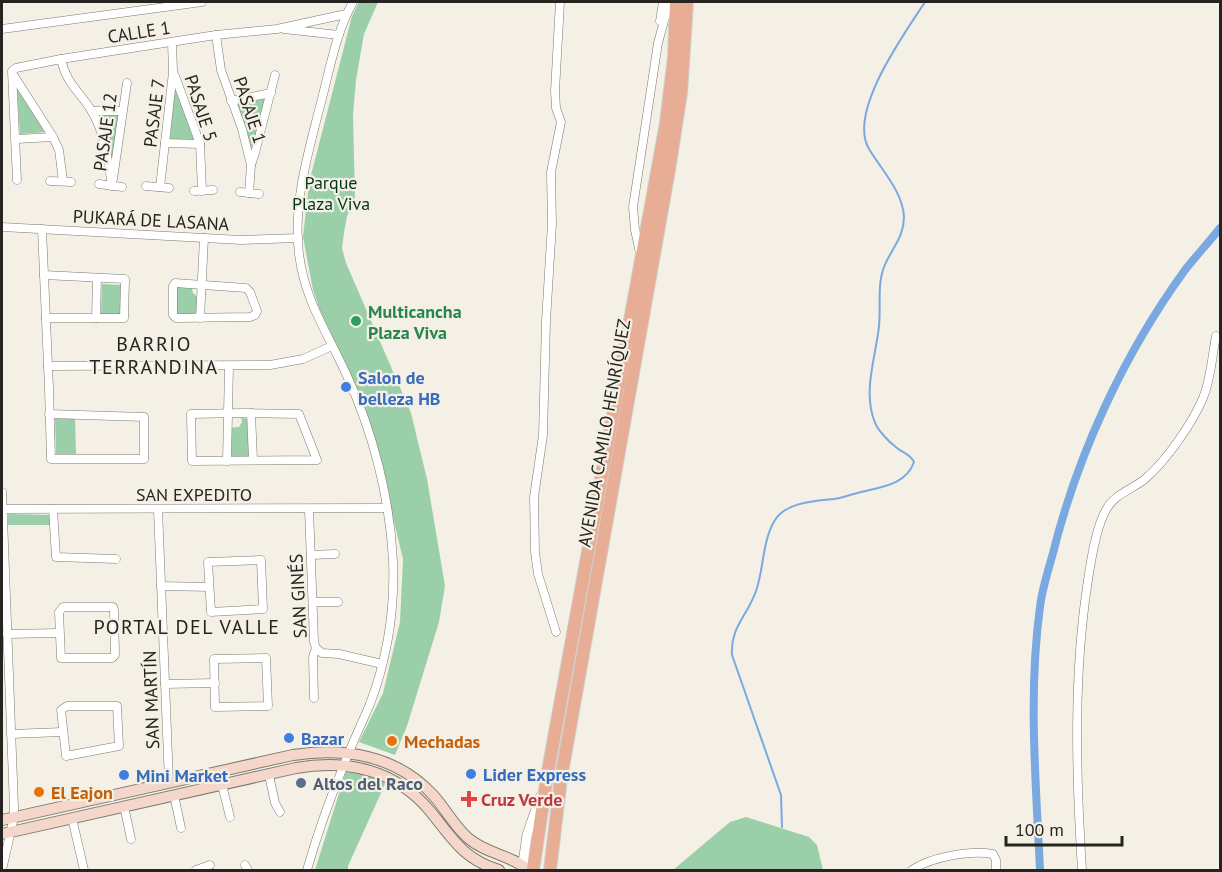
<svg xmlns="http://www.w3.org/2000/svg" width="1222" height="872" font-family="'PT Sans',sans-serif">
<rect width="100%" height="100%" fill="#f4f0e5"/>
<g fill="#9bcfa9">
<path d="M 359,2 L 378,2 L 364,34 L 356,80 L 353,115 L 355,198 L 347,216 L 344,233 L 342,248 L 346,263 L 411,413 L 427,479 L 445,586 L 439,622 L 407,726 L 395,755 L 359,742 L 383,693 L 400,622 L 403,559 L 371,426 L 361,396 L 320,310 L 313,290 L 303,237 L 309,183 L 352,16 Z"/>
<path d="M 174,83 L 194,140 L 170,141 Z"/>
<path d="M 17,89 L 46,132 L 20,134 Z"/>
<path d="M 271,93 L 252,163 L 233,100 Z"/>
<path d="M 119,114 L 112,174 L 97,116 Z"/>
<path d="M 102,284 L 122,285 L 121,314 L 101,314 Z"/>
<path d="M 175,285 L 191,285 L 193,293 L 197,297 L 197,315 L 175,315 Z"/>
<path d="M 55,417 L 75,417 L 76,454 L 56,454 Z"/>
<path d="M 241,418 L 248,419 L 250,456 L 229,456 L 229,428 L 239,427 L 242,422 Z"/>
<path d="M 8,514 L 51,515 L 51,525 L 8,525 Z"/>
<path d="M 347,768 L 386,782 L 348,866 L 348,870 L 315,870 Z"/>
<path d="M 746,817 L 809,837 L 817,845 L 823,870 L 673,870 L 730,822 Z"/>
</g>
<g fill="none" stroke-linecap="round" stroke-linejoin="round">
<path stroke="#7aa8e1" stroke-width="2" d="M 782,827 L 781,795 L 732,655 C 730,627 748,615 756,591 C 764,569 762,541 775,520 C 786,502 815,501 834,499 C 843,498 852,494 861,492 C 881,487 906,485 914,462 C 910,454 903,453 897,448 C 889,442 877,430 874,420 C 863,390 876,356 879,326 C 881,306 877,285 884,267 C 891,249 904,238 904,217 C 903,192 881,169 869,149 C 847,112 905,33 925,2"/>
<path stroke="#7aa8e1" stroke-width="8" d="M 1040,870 C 1036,783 1028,694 1040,607 C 1042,589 1048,571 1053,553 C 1078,453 1124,354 1185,270 C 1196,256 1209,242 1220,228"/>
<g stroke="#7c796f" stroke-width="9">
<g id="minor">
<path d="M 660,21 L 663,2"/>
<path d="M 2,29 L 202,2"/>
<path d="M 284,29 L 339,35"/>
<path d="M 216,35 L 221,70 L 242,129 L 251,165 L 249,193"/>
<path d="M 61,59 C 66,83 79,91 91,110 C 105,132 108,161 112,186"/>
<path d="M 14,76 L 53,137 L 59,150 L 63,181"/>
<path d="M 175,76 L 200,144 L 202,191"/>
<path d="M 231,101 L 271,93"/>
<path d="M 92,111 L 122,111"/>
<path d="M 17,139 L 53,137"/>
<path d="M 165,143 L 200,144"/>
<path d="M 251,165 L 255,153 L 275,75"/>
<path d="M 113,179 L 127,83"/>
<path d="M 17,180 L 12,71 L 16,68 L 61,59 L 216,35 L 277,29 L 346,14"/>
<path d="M 50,181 L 71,182"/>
<path d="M 99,184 L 122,187"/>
<path d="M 146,186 L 169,188"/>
<path d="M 160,187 L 173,72 L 172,42"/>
<path d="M 194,191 L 213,190"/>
<path d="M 240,192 L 259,194"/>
<path d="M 2,227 L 241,240 L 298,238"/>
<path d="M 42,229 L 49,388 L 51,459 L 144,459 L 144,417 L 49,414"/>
<path d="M 640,253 L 635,230 L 633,207 L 658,43 L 667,10 L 672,2"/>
<path d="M 44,275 L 125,279 L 124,318 L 46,318"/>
<path d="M 175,283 L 246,288 L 250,292 L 257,311 L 255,315 L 250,317 L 176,318 L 173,315 L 173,286 Z"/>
<path d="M 96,318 L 97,278"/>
<path d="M 200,318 L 204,238"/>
<path d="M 48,366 L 270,365 L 303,359 L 332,346"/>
<path d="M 243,413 L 299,414 L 317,460 L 192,461 L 191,414 Z"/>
<path d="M 251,413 L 253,460"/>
<path d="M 227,461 L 229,366"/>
<path d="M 2,492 L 14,807 L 14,817 L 2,870"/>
<path d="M 2,509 L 387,508"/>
<path d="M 53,509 L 56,557 L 116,559"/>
<path d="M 158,509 L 169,782"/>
<path d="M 309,509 L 314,642 L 316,648 L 322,653 L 339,654 L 382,664"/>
<path d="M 311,555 L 335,554"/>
<path d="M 261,560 L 263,609 L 211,612 L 208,562 Z"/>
<path d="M 161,586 L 209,587"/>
<path d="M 313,602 L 338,602"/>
<path d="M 63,607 L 113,607 L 114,610 L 115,655 L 112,658 L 61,658 L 59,612 Z"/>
<path d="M 556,632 L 538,574 L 535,552 L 534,497 L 543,435 L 546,321 L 552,224 L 551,172 L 561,122 L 556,108 L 555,91 L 560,2"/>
<path d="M 7,634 L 59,633"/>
<path d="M 266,658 L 268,706 L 215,707 L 214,659 Z"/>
<path d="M 165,684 L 215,683"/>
<path d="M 314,698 L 313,657 L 316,648"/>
<path d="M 67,706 L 117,706 L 119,746 L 66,756 L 61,710 Z"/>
<path d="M 11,734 L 62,732"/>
<path d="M 269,775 L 275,803 L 280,812"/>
<path d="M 222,785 L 230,817"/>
<path d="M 174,795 L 181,828"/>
<path d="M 124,806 L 131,839"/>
<path d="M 72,818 L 84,870"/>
<path d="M 245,865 L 248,870"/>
<path d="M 196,870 L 210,865"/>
<path d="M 307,870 C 317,835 329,801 343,767 C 351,746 361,725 370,704 C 387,659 395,610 393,561 C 390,499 373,432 347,376 C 328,333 305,302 299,254 C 293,205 307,157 319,110 C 329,74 335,34 353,2"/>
<path d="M 912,870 C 931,857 970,850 993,854 L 996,860 L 996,870"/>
<path d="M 1082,870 C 1076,774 1073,676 1088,580 C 1091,560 1096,527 1106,510 C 1114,494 1133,489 1145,479 C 1166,461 1192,424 1203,398 C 1211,379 1212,356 1216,336"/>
</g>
</g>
<g stroke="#7c796f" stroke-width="10">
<path id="tertiary" d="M 522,870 L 527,835 L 540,797"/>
</g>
<g stroke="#7c796f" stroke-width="12">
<g id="secondary">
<path d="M 2,820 L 293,755 C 344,747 396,755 433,795 C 445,808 454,826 468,838 C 486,854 514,856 528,870"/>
<path d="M 2,834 L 296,768 C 347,759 396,770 430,811 C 452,838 463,859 499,870"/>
</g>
</g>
<g stroke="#cfcfce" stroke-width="14">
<g id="primary">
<path d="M 533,870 L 548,771 L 666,123 L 674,57 L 676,2"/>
<path d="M 550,870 L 561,778 L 669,170 L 681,93 L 687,2"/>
</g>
</g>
<use href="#minor" stroke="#fff" stroke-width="8"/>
<use href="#tertiary" stroke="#fff" stroke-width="9"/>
<use href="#secondary" stroke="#f4d6ca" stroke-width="10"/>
<use href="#primary" stroke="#e8ad95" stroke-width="12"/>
</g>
<circle fill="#2e9e5b" stroke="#f4f0e5" stroke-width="2" cx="356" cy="321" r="6"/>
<g fill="#3f7fe0" stroke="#f4f0e5" stroke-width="2">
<circle cx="346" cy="387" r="6"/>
<circle cx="289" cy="738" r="6"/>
<circle cx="471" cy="774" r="6"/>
<circle cx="124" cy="775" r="6"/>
</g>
<g fill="#e8710a" stroke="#f4f0e5" stroke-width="2">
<circle cx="392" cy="741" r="6"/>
<circle cx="39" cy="792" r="6"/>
</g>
<circle fill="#5c6f8a" stroke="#f4f0e5" stroke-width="2" cx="301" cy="783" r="6"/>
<path fill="#e0444e" stroke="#f4f0e5" stroke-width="2" d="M466 790h6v6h6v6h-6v6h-6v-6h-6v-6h6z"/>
<g text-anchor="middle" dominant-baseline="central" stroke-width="4.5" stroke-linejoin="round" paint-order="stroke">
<g font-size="18" fill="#262420" stroke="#f4f0e5">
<text transform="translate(139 32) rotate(-9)">CALLE 1</text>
<text transform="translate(201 108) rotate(72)">PASAJE 5</text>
<text transform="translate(250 110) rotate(72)">PASAJE 1</text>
<text transform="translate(154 113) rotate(-83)">PASAJE 7</text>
<text transform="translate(105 132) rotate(-82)">PASAJE 12</text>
<text transform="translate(151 220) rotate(3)">PUKARÁ DE LASANA</text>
<text transform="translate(604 433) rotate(-80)">AVENIDA CAMILO HENRÍQUEZ</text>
<text x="194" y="494">SAN EXPEDITO</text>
<text transform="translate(298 596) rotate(-93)">SAN GINÉS</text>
<text transform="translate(151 700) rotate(-92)">SAN MARTÍN</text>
</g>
<g font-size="18" fill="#003618" stroke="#f4f0e5">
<text x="331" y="182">Parque<tspan x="331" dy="21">Plaza Viva</tspan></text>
</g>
<g font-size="18" font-weight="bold" fill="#27864d" stroke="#f4f0e5" text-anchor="start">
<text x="368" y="311">Multicancha<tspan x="368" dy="21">Plaza Viva</tspan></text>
</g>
<g font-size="18" font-weight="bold" fill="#366cbe" stroke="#f4f0e5" text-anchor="start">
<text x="358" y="377">Salon de<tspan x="358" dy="21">belleza HB</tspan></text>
<text x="301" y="738">Bazar</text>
<text x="483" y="774">Lider Express</text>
<text x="136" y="775">Mini Market</text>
</g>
<g font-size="18" font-weight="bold" fill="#c56008" stroke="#f4f0e5" text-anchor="start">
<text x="404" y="741">Mechadas</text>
<text x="51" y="792">El Eajon</text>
</g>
<g font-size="18" font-weight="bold" fill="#4e5e75" stroke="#f4f0e5" text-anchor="start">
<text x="313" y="783">Altos del Raco</text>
</g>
<g font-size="18" font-weight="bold" fill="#be3a42" stroke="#f4f0e5" text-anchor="start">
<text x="481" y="799">Cruz Verde</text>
</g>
<g font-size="20" letter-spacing="1.5" fill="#262420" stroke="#f4f0e5">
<text x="154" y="344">BARRIO<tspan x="154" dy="23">TERRANDINA</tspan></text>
<text x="187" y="627">PORTAL DEL VALLE</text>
</g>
</g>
<rect width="1222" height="872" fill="none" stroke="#262420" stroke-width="6"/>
<path d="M1006 836v9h116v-9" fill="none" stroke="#262420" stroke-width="3"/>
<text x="1015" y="836" font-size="18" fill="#262420" stroke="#f4f0e5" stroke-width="4.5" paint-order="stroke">100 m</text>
</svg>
